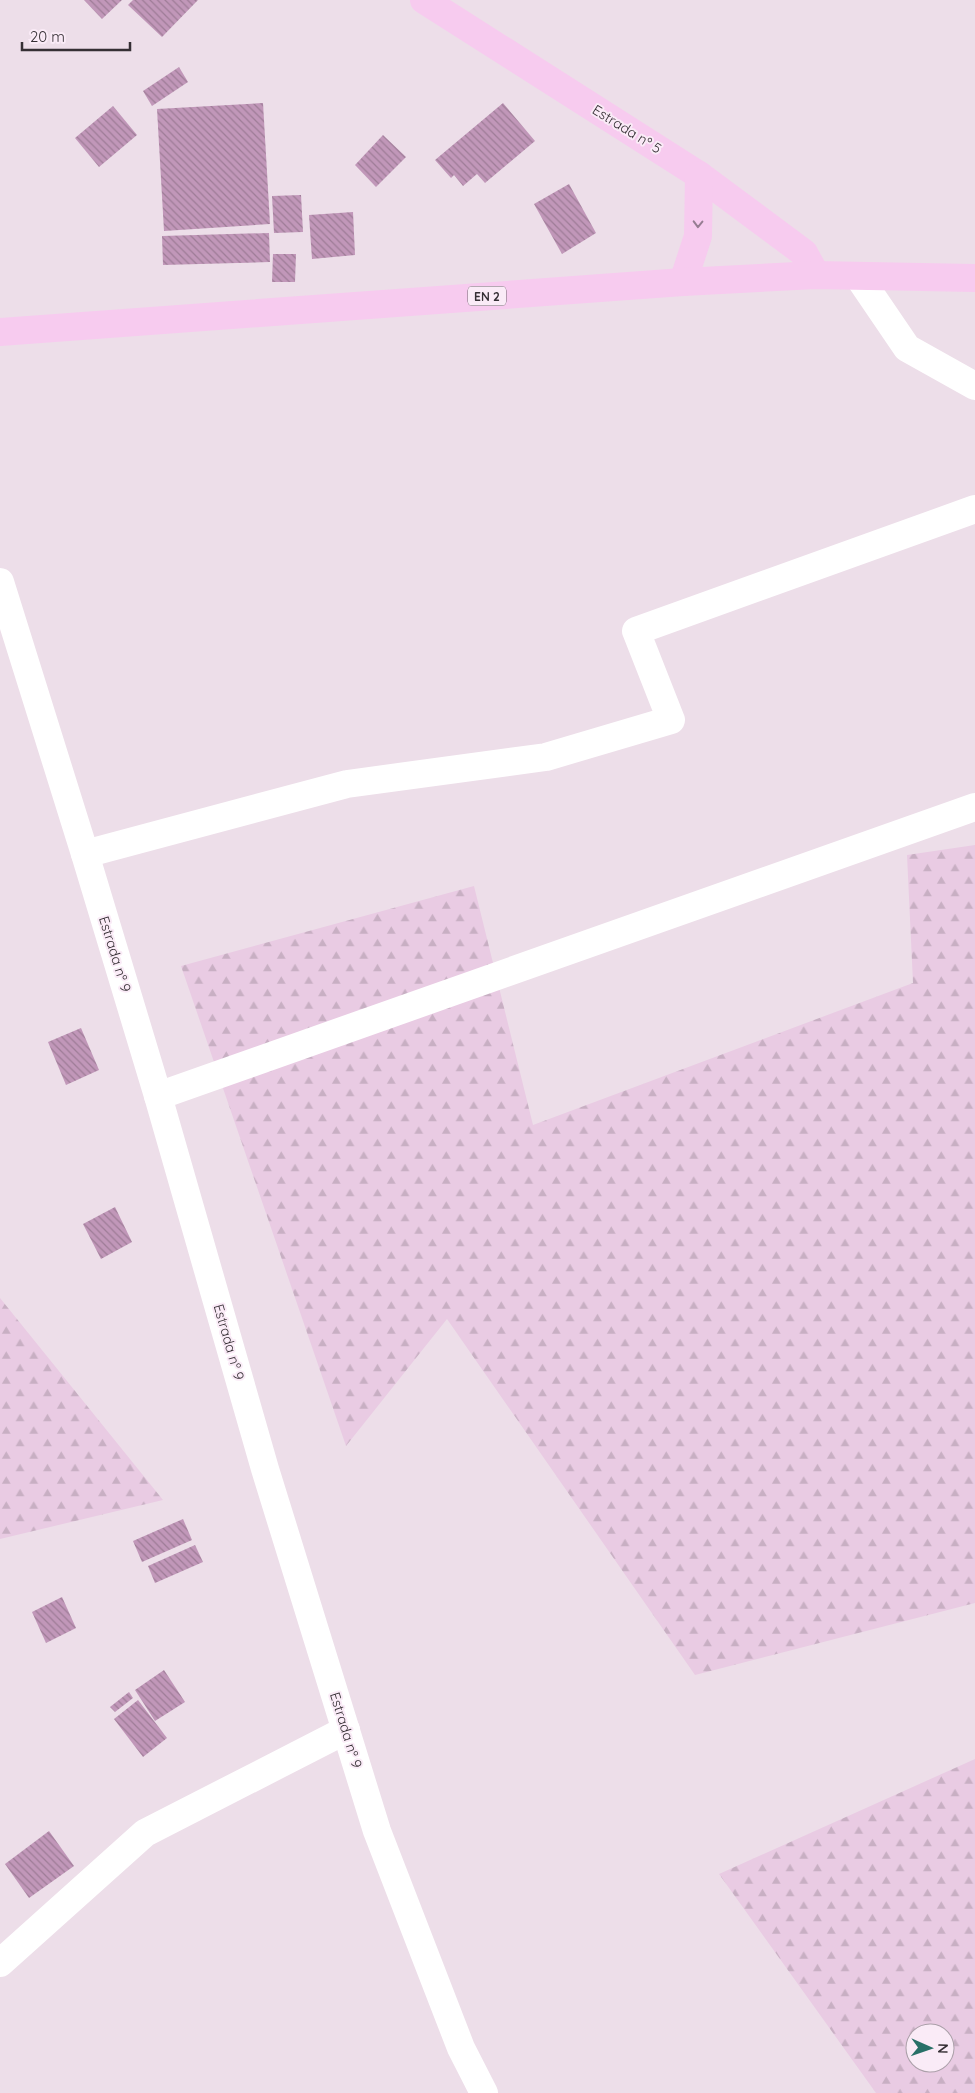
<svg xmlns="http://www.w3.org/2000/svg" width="975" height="2093" font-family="Quicksand,sans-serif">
<defs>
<pattern id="forest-firs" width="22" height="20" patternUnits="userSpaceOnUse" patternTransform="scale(1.25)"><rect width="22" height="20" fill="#e9cbe3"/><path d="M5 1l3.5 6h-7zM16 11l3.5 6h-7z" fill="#c8afc3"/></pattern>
<pattern id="building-back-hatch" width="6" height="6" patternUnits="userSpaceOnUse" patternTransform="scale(1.25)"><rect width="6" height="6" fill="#c197b9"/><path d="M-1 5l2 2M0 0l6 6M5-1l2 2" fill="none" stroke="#9e7c97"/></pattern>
</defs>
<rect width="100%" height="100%" fill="#eddee9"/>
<g fill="url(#forest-firs)" fill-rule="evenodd">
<path d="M 975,845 L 975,1603 L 695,1675 L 447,1319 L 346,1446 L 181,966 L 474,886 L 533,1125 L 913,983 L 907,855 Z"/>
<path d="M 0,1298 L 163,1500 L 0,1539 Z"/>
<path d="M 975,1759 L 975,2093 L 876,2093 L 719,1874 ZM 915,2033 L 945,2033 L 945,2063 L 915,2063 Z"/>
</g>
<g fill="url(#building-back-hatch)">
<path d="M 84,0 L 122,0 L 102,19 Z"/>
<path d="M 133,0 L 198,0 L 162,37 L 128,5 Z"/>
<path d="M 179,67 L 188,82 L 152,106 L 143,91 Z"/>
<path d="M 263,103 L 270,224 L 164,231 L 157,109 Z"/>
<path d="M 503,103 L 535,141 L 485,183 L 477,174 L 463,186 L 454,175 L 451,178 L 435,160 Z"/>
<path d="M 113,106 L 137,135 L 99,167 L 75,138 Z"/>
<path d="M 383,135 L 406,157 L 376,187 L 355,165 Z"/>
<path d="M 569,184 L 596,233 L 562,254 L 534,204 Z"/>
<path d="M 301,195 L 303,232 L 274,233 L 272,196 Z"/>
<path d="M 353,212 L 355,255 L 312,259 L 309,215 Z"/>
<path d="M 269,233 L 270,262 L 163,265 L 162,236 Z"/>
<path d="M 273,254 L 296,254 L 295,282 L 272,282 Z"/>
<path d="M 81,1028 L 99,1070 L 66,1085 L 48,1042 Z"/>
<path d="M 115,1207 L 132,1242 L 101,1259 L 83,1224 Z"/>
<path d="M 183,1519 L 192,1540 L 142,1562 L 133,1541 Z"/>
<path d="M 195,1545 L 203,1562 L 155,1583 L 148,1566 Z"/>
<path d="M 62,1597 L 76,1628 L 46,1643 L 32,1612 Z"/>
<path d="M 164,1670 L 185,1702 L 155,1721 L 135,1690 Z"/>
<path d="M 129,1692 L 133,1698 L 115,1712 L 110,1707 Z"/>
<path d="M 138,1700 L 167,1738 L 143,1757 L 114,1719 Z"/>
<path d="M 49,1831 L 74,1866 L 29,1898 L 5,1864 Z"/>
</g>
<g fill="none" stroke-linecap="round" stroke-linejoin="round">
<g stroke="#fff" stroke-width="28">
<path d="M 858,276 L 907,348 L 975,386"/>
<path d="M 85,854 L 347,784 L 546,757 L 671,720 L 636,631 L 975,509"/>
<path d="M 158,1096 L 975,807"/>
<path d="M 0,1963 L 145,1833 L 346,1730"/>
</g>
<path stroke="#fff" stroke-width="28" d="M 0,582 L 85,854 L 158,1096 L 265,1469 L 377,1831 L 461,2048 L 484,2093"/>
<g stroke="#f7cbef" stroke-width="28">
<path d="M 424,0 L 699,175 L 804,253 L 816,275"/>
<path d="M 683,282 L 698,236 L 699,175"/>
<path d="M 0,332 L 683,282 L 816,275 L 975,278"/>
</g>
</g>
<defs><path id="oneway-chevron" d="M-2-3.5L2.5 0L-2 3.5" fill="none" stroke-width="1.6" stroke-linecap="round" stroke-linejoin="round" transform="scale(1.25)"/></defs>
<use stroke="#967d92" href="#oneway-chevron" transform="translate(698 224) rotate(91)"/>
<g text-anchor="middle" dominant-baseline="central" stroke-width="4" stroke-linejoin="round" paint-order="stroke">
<rect fill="#faebf7" stroke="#70676e" stroke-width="1" x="468" y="286.5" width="38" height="19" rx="4"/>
<g font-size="12" font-weight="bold" fill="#352f34">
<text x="487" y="296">EN 2</text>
</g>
<g font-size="14" fill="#352f34" stroke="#faebf7">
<text transform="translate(627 129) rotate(32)">Estrada nº 5</text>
<text transform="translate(115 954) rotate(73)">Estrada nº 9</text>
<text transform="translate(229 1342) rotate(74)">Estrada nº 9</text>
<text transform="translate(346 1730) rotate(73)">Estrada nº 9</text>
</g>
</g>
<g transform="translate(930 2048) rotate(92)"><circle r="24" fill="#faebf7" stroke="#aba0a9"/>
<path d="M0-4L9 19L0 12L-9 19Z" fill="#287068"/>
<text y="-8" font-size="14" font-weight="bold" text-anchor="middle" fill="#352f34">N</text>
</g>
<path d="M22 42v8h108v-8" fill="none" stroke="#352f34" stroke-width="2.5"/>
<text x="30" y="42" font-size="15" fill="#352f34" stroke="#faebf7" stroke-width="4" paint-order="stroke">20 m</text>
</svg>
